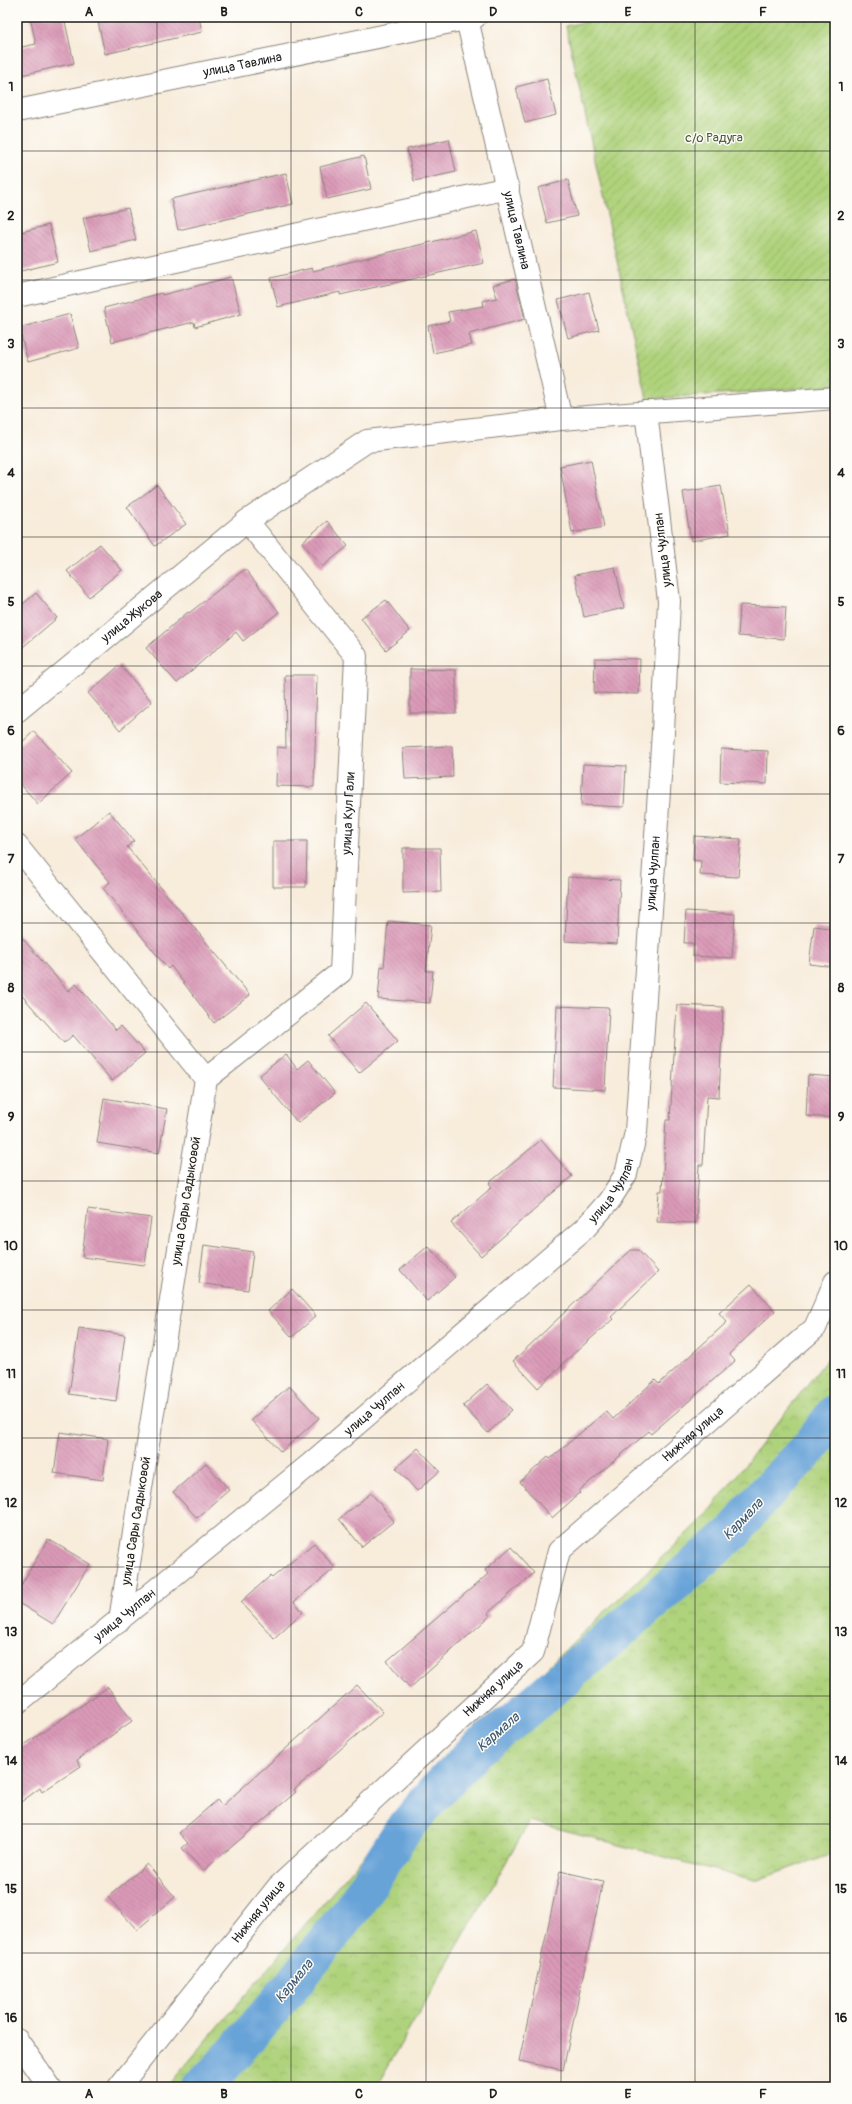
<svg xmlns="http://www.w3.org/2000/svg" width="852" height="2104" font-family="Pangolin,sans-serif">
<defs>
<pattern id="park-crowns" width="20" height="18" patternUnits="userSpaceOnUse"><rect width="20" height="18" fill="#afd27b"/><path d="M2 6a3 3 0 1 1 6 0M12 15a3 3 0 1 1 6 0" fill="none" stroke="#96b46a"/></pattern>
<pattern id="garden-furrows" width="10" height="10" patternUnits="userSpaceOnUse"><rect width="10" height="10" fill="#afd27b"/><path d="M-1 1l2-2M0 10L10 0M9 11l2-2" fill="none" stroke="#96b46a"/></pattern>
<pattern id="building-back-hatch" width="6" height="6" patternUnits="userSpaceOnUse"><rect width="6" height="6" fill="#da9ab7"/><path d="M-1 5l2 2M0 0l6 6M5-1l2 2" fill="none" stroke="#ba849d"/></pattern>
</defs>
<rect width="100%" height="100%" fill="#fdfcf7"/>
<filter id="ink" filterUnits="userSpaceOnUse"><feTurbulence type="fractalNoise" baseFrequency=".025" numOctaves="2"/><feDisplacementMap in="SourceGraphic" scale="8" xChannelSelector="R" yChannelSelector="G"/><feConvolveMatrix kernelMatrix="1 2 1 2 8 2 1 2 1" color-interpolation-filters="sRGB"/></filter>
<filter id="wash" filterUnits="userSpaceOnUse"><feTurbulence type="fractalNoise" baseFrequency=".012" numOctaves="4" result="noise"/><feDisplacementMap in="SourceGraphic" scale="16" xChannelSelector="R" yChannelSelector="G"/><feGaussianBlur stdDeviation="0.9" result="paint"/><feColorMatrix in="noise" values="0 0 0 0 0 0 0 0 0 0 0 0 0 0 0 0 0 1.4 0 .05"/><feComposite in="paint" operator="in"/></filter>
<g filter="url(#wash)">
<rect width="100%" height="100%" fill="#f8ecdb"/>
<path fill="url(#park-crowns)" stroke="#66774c" d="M 835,1349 L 835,1852 L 755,1881 L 530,1821 L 376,2087 L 167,2087 L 423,1786 L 706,1515 Z"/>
<path fill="url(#garden-furrows)" stroke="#66774c" d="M 605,17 L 835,17 L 835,386 L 647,399 L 566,26 Z"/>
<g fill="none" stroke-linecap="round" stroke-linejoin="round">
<path stroke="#67a3d8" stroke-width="38" d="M 200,2087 L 218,2071 L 290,1988 L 355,1905 L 400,1834 L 436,1791 L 476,1750 L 516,1719 L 734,1532 L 754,1506 L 810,1447 L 835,1413"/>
</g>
<g id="blocks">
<g fill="url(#building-back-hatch)">
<path d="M 30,17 L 64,17 L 74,63 L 17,76 L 17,48 L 36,44 Z"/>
<path d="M 97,17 L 199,17 L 202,32 L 105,54 Z"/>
<path d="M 547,79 L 556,115 L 525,123 L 516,87 Z"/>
<path d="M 449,139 L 456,172 L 414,181 L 407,149 Z"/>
<path d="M 364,156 L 371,189 L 327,199 L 320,167 Z"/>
<path d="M 286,173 L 293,204 L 178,230 L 171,199 Z"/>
<path d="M 568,180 L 577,216 L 547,223 L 538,188 Z"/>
<path d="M 128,208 L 136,240 L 91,251 L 83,218 Z"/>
<path d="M 49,225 L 58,262 L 17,272 L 17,233 Z"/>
<path d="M 476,231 L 484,263 L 340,295 L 340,292 L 278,307 L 271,278 L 312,268 L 313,271 Z"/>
<path d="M 231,277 L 241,314 L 195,327 L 194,322 L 112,342 L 104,308 L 162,293 L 162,295 Z"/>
<path d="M 515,279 L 525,319 L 469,334 L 472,345 L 433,353 L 428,326 L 450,321 L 448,312 L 484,306 L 483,301 L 497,298 L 493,285 Z"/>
<path d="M 589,292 L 599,330 L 568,338 L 558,300 Z"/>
<path d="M 70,314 L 79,348 L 28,362 L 19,328 Z"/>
<path d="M 591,460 L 604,527 L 572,533 L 560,466 Z"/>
<path d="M 157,485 L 186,524 L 155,546 L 127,507 Z"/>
<path d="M 721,486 L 730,534 L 691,541 L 683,492 Z"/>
<path d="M 327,521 L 348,546 L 322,567 L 302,542 Z"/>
<path d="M 100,544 L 122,570 L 89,597 L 67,571 Z"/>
<path d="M 615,567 L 624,608 L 584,617 L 575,575 Z"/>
<path d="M 245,569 L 279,612 L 243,641 L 236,632 L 177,683 L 146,648 L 188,612 L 189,613 Z"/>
<path d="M 36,593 L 57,618 L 17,652 L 17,609 Z"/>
<path d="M 386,600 L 410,631 L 386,650 L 361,618 Z"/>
<path d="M 740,605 L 786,607 L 784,639 L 738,636 Z"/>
<path d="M 595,658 L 640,659 L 639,694 L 594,693 Z"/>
<path d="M 120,665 L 152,702 L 120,730 L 88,693 Z"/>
<path d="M 410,669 L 456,670 L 456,713 L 410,713 Z"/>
<path d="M 285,675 L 317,675 L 314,787 L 276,786 L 277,747 L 286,748 Z"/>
<path d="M 34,731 L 72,773 L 38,804 L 17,780 L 17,747 Z"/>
<path d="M 452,746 L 453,777 L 405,779 L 403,748 Z"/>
<path d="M 721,749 L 768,751 L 767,784 L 720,782 Z"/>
<path d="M 583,764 L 626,766 L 624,807 L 581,805 Z"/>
<path d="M 109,811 L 134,841 L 127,847 L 250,995 L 214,1023 L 171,966 L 168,969 L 103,888 L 110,882 L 75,839 Z"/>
<path d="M 694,836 L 741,839 L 738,877 L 700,875 L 701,861 L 693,860 Z"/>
<path d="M 273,841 L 307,841 L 306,887 L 273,887 Z"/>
<path d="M 403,848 L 440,848 L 441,892 L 403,893 Z"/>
<path d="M 568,877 L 620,880 L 617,944 L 565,941 Z"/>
<path d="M 686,911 L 735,914 L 732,958 L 693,956 L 693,943 L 684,943 Z"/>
<path d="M 388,921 L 431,925 L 426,971 L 433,971 L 430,1003 L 378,999 L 381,966 L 384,967 Z"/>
<path d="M 814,926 L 835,929 L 835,967 L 809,964 Z"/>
<path d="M 17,932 L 68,991 L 76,984 L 116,1030 L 121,1026 L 145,1053 L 112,1081 L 73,1035 L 64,1043 L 17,990 Z"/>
<path d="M 366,1003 L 398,1041 L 359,1073 L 328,1036 Z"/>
<path d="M 677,1005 L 723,1007 L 719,1097 L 707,1096 L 703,1165 L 699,1165 L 696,1223 L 657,1222 L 659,1191 L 662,1191 L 666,1120 L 670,1120 Z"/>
<path d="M 557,1006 L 609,1008 L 605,1090 L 553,1087 Z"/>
<path d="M 286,1054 L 297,1069 L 308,1060 L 335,1093 L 298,1123 L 259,1076 Z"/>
<path d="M 808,1075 L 835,1077 L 835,1118 L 806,1116 Z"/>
<path d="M 104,1098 L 167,1109 L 159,1153 L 97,1143 Z"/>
<path d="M 541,1140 L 572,1176 L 481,1256 L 451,1223 L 492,1187 L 489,1183 Z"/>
<path d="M 88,1209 L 151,1218 L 145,1265 L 82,1257 Z"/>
<path d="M 204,1245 L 253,1252 L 248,1290 L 199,1283 Z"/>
<path d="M 428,1246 L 455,1277 L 427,1301 L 400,1270 Z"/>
<path d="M 631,1250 L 638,1250 L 658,1272 L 611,1317 L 613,1319 L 562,1364 L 563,1365 L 538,1388 L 513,1361 Z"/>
<path d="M 751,1284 L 775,1311 L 729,1354 L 735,1361 L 651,1434 L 649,1431 L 579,1491 L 581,1492 L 552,1518 L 520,1482 L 548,1457 L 550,1459 L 606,1411 L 613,1419 L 655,1380 L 659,1384 L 727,1322 L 719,1313 Z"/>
<path d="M 292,1289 L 316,1316 L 292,1337 L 268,1311 Z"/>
<path d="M 79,1328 L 125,1335 L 116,1401 L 69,1394 Z"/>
<path d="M 487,1384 L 512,1410 L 488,1433 L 463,1406 Z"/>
<path d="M 289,1386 L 319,1418 L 281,1452 L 251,1420 Z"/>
<path d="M 60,1432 L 108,1439 L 103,1480 L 54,1473 Z"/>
<path d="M 418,1448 L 440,1471 L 417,1491 L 396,1468 Z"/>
<path d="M 206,1463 L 229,1490 L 197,1518 L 173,1492 Z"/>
<path d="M 371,1493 L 394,1521 L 362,1547 L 339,1519 Z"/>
<path d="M 48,1539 L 90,1564 L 53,1624 L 17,1602 L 17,1592 Z"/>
<path d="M 314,1543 L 335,1568 L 294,1602 L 303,1612 L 274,1638 L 241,1602 L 270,1576 L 272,1578 Z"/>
<path d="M 511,1547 L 534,1573 L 488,1613 L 490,1616 L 410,1688 L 387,1661 L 488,1574 L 485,1570 Z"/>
<path d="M 357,1685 L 383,1712 L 294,1790 L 296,1792 L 203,1871 L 182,1848 L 188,1843 L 179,1833 L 217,1800 L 222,1806 Z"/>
<path d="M 108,1687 L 132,1721 L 77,1760 L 81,1766 L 42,1792 L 40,1788 L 17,1805 L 17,1750 Z"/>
<path d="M 147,1864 L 175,1897 L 137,1930 L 108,1897 Z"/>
<path d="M 560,1871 L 603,1881 L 563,2070 L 519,2061 Z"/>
</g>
</g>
</g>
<g filter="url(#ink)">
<use href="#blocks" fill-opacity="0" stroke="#8a847c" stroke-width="1"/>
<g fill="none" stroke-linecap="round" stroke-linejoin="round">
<g stroke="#8a847c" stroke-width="24">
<g id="minor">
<path id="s1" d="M 467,19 L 561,419"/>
<path d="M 17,296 L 508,188"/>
<path id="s2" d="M 17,711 L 247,521 L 367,441 L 561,419 L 835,398"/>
<path d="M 17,846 L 206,1079 L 120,1620"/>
<path id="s3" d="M 206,1079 L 341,972 L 356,656 L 247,521"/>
<path id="s4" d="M 17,1703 L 308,1466 L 585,1228 L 609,1201 L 626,1174 L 636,1132 L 663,732 L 669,601 L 646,412"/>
<path d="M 17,2040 L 50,2087"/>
<path id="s5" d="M 119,2087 L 278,1887 L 533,1652 L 559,1551 L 815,1328 L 835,1282"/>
</g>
</g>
<g stroke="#8a847c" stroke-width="24">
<g id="major">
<path id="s6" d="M 17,111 L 475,17"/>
</g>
</g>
<use href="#minor" stroke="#fff" stroke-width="22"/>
<use href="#major" stroke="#fff" stroke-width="22"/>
</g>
</g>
<path fill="none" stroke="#1c1c1c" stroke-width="1" stroke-opacity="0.55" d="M 157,17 L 157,2087M 291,17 L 291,2087M 426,17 L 426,2087M 561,17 L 561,2087M 695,17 L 695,2087M 17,151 L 835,151M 17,280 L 835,280M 17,408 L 835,408M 17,537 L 835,537M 17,666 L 835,666M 17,794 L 835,794M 17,923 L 835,923M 17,1052 L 835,1052M 17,1181 L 835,1181M 17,1310 L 835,1310M 17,1438 L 835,1438M 17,1567 L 835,1567M 17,1696 L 835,1696M 17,1824 L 835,1824M 17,1953 L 835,1953"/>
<g text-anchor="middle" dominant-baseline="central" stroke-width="3" stroke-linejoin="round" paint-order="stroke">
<g font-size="13" fill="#1c1c1c" stroke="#fdfcf7">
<text stroke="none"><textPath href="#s6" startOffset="230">улица Тавлина</textPath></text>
<text stroke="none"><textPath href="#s1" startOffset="217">улица Тавлина</textPath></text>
<text transform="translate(663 550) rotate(-97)">улица Чулпан</text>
<text stroke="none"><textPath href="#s2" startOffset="149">улица Жукова</textPath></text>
<text stroke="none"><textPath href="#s3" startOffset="331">улица Кул Гали</textPath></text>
<text stroke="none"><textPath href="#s4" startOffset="1111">улица Чулпан</textPath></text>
<text stroke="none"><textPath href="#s4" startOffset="787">улица Чулпан</textPath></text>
<text transform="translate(186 1201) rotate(-81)">улица Сары Садыковой</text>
<text stroke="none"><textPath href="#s4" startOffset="463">улица Чулпан</textPath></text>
<text stroke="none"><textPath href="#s5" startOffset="884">Нижняя улица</textPath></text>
<text transform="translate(136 1521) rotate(-81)">улица Сары Садыковой</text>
<text stroke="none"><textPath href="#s4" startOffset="139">улица Чулпан</textPath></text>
<text stroke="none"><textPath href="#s5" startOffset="548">Нижняя улица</textPath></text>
<text stroke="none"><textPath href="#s5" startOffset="224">Нижняя улица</textPath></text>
</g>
<g font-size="13" fill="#4f5c3d" stroke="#fdfcf7">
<text x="714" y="138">с/о Радуга</text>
</g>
<g font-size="14" font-style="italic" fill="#3e5971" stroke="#fdfcf7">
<text transform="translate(743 1519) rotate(-46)">Кармала</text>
<text transform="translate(498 1732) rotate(-41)">Кармала</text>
<text transform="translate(294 1981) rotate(-51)">Кармала</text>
</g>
</g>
<rect width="852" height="2104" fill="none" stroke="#fdfcf7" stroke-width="44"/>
<rect x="22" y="22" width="808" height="2060" fill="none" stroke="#1c1c1c" stroke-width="1.5"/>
<g font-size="13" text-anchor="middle" font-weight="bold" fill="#1c1c1c">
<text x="89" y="16">A</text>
<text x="224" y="16">B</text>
<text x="359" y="16">C</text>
<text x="493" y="16">D</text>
<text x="628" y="16">E</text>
<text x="763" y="16">F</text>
<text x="11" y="91">1</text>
<text x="841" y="91">1</text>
<text x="11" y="220">2</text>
<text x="841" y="220">2</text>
<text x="11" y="348">3</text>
<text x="841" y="348">3</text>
<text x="11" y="477">4</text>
<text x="841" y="477">4</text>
<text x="11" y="606">5</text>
<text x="841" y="606">5</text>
<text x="11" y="735">6</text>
<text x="841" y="735">6</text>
<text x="11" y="863">7</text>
<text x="841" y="863">7</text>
<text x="11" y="992">8</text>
<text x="841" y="992">8</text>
<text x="11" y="1121">9</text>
<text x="841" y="1121">9</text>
<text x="11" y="1250">10</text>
<text x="841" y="1250">10</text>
<text x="11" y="1378">11</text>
<text x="841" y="1378">11</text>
<text x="11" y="1507">12</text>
<text x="841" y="1507">12</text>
<text x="11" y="1636">13</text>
<text x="841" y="1636">13</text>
<text x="11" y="1765">14</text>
<text x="841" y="1765">14</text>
<text x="11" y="1893">15</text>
<text x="841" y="1893">15</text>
<text x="11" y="2022">16</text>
<text x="841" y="2022">16</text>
<text x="89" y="2098">A</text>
<text x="224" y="2098">B</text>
<text x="359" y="2098">C</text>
<text x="493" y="2098">D</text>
<text x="628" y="2098">E</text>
<text x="763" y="2098">F</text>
</g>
</svg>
